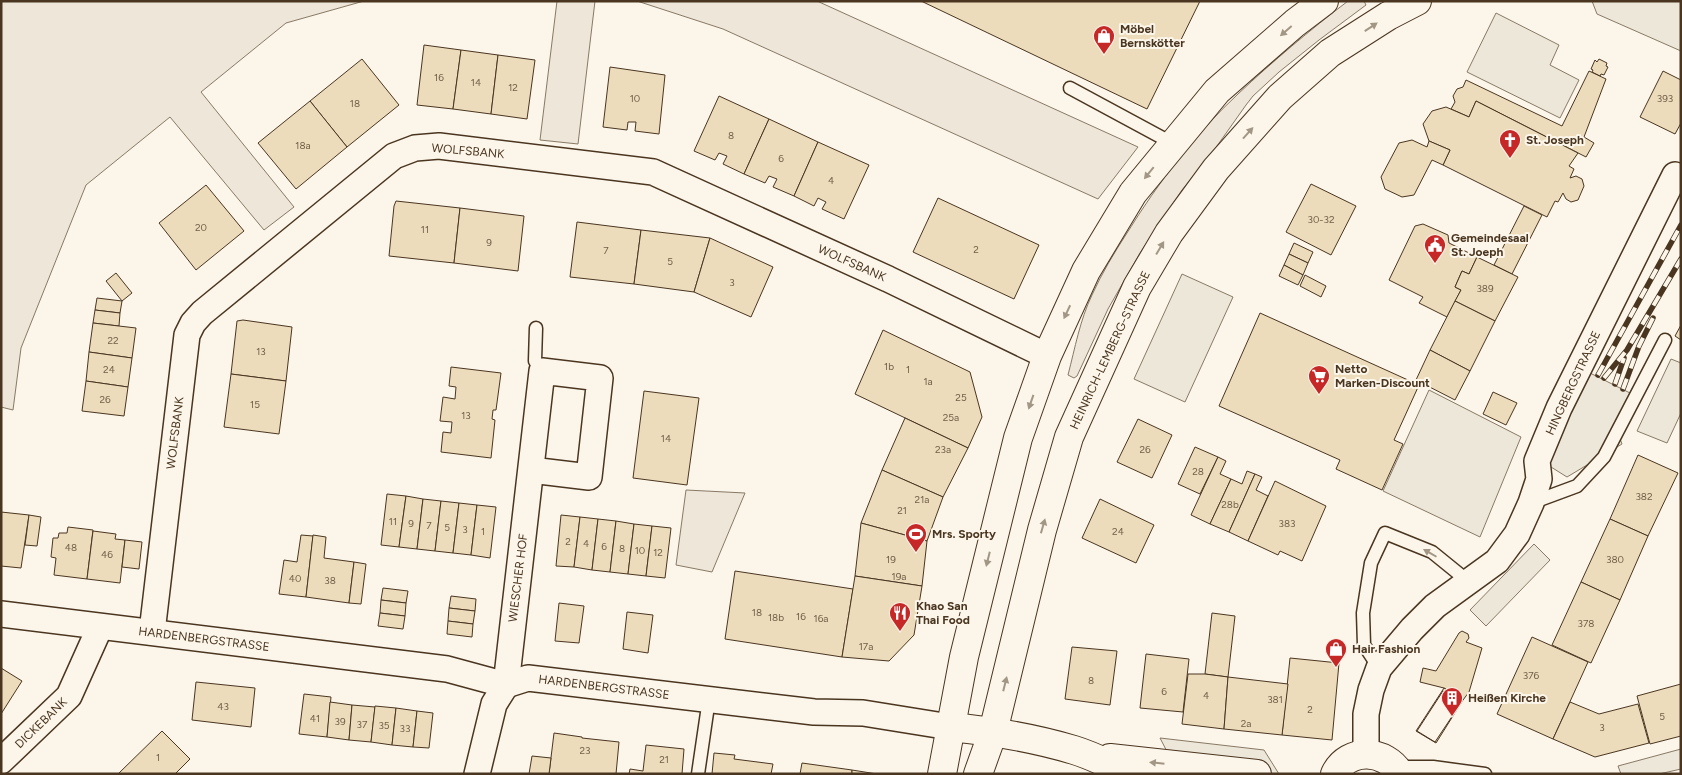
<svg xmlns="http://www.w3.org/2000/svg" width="1682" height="775" font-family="Figtree,sans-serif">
<rect width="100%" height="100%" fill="#fbf6e9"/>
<g fill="#ede6d9" stroke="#887966">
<path d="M 1,1 L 364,1 L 286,23 L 201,92 L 294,207 L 264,230 L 170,117 L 86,185 L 21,348 L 13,410 L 1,407 Z"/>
<path d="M 557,1 L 595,1 L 578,144 L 540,140 Z"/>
<path d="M 637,1 L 817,1 L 1138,147 L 1098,199 L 723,29 Z"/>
<path d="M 1348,1 L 1364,1 L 1366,5 L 1319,40 L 1279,72 L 1253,96 L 1246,105 L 1212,153 L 1182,190 L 1140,253 L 1108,309 L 1077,376 L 1074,378 L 1068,375 C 1075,348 1080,320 1092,295 C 1102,273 1114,253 1127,233 C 1158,183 1195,134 1238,94 C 1273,61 1310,30 1348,1 Z"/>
<path d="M 686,490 L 745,493 L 712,572 L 676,565 Z"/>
</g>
<g fill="#ede7d9" stroke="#887966">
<path d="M 1592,1 L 1681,1 L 1681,51 L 1597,14 Z"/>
<path d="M 1496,13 L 1559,45 L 1550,65 L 1579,80 L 1560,118 L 1467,72 Z"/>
<path d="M 1182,274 L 1233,297 L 1185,402 L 1134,379 Z"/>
<path d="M 1671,359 L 1681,363 L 1681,413 L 1667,443 L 1637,431 Z"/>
<path d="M 1586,371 L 1632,394 L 1615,425 L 1622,444 L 1567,477 L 1543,462 Z"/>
<path d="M 1429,390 L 1521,437 L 1480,537 L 1383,491 Z"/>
<path d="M 1534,544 L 1550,560 L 1486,626 L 1470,610 Z"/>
<path d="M 1160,738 L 1264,750 L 1279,774 L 1257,774 L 1174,765 Z"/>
<path d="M 1681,749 L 1681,769 L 1659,774 L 1621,774 L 1618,766 Z"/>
</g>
<g fill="#ecdcbc" stroke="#4a3520" fill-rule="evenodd">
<path d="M 921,1 L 1200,1 L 1147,109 Z"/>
<path d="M 424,45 L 461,50 L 453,109 L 417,105 Z"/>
<path d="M 461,50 L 498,55 L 491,114 L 453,109 Z"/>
<path d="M 498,55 L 535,60 L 527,119 L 491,114 Z"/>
<path d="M 362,59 L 399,105 L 347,147 L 310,101 Z"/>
<path d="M 1599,59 L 1607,63 L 1606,66 L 1608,67 L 1604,75 L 1601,74 L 1600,76 L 1592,72 L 1593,70 L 1591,69 L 1595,60 L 1597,62 Z"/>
<path d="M 610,67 L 665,75 L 659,134 L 635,131 L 636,122 L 628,122 L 627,130 L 603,127 Z"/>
<path d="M 1589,71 L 1606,79 L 1584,137 L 1594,143 L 1586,157 L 1476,101 L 1469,117 L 1451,109 L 1455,102 L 1453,96 L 1457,89 L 1463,87 L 1466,80 L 1562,126 Z"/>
<path d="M 1663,71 L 1681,80 L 1681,123 L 1675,134 L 1640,117 Z"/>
<path d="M 719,96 L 769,119 L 744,174 L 723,164 L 727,156 L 719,153 L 715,160 L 694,151 Z"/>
<path d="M 310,101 L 347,147 L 296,189 L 258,143 Z"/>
<path d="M 1476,101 L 1578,153 L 1569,166 L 1574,169 L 1570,178 L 1576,176 L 1582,179 L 1584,186 L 1578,200 L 1571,202 L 1566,199 L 1563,193 L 1558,202 L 1555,201 L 1547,217 L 1443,165 L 1450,150 L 1429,141 L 1423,124 L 1432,111 L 1446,107 L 1469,117 Z"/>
<path d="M 769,119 L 818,142 L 794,196 L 773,187 L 777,179 L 769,176 L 765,183 L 744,174 Z"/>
<path d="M 1412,140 L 1427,147 L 1429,141 L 1450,150 L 1443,165 L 1432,160 L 1414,195 L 1402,197 L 1385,189 L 1381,177 L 1399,143 Z"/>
<path d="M 818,142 L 869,165 L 844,219 L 822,209 L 826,202 L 818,198 L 814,206 L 794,196 Z"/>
<path d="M 1311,184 L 1356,206 L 1331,255 L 1286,232 Z"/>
<path d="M 206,185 L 244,231 L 196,270 L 159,223 Z"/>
<path d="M 938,198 L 1039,245 L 1014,299 L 913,252 Z"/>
<path d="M 396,201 L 460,208 L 454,263 L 389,256 L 394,206 Z"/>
<path d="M 1524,206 L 1542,215 L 1512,274 L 1494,265 Z"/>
<path d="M 460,208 L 524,216 L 518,271 L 454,263 Z"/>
<path d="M 577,222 L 641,230 L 634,284 L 570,277 Z"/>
<path d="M 1423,224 L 1448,235 L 1449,243 L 1477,257 L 1469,274 L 1462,271 L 1455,287 L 1461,290 L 1447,317 L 1419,303 L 1423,297 L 1389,280 L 1415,226 Z"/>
<path d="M 641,230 L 710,238 L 694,292 L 634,284 Z"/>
<path d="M 710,238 L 773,267 L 751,317 L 694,292 Z"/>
<path d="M 1294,243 L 1313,252 L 1308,263 L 1289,254 Z"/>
<path d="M 1289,254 L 1308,263 L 1303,275 L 1284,265 Z"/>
<path d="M 1477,257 L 1518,277 L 1495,321 L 1455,301 L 1461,290 L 1455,287 L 1462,271 L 1469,274 Z"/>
<path d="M 1284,265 L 1303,275 L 1298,285 L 1279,276 Z"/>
<path d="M 116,273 L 132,293 L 122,301 L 106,281 Z"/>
<path d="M 1305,275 L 1326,286 L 1321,297 L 1300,286 Z"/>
<path d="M 97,298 L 122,301 L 120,313 L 95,310 Z"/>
<path d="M 1455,301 L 1495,321 L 1470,371 L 1430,350 Z"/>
<path d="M 95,310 L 120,313 L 119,326 L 93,323 Z"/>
<path d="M 1260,313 L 1419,385 L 1394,440 L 1403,444 L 1382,490 L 1336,469 L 1340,460 L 1219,406 Z"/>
<path d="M 243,320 L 292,327 L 286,381 L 231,374 L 237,321 Z"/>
<path d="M 93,323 L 136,328 L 132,358 L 89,352 Z"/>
<path d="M 1681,325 L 1681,340 L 1675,336 Z"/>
<path d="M 883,330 L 970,372 L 982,417 L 968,448 L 855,394 Z"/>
<path d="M 1430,350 L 1470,371 L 1455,400 L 1416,380 Z"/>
<path d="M 89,352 L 132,358 L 128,387 L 86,381 Z"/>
<path d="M 451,367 L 501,373 L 496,410 L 493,410 L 492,419 L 495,420 L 491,458 L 441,452 L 443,432 L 451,433 L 452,422 L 440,421 L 443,397 L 455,399 L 456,387 L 449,386 Z"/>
<path d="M 231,374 L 286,381 L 279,434 L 224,427 Z"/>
<path d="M 86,381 L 128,387 L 124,416 L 82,411 Z"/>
<path d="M 644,391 L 699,398 L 687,485 L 633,478 Z"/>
<path d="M 1493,392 L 1517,403 L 1506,425 L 1483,414 Z"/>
<path d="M 905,418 L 968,448 L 943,497 L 882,470 Z"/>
<path d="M 1138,419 L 1172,435 L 1152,478 L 1117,462 Z"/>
<path d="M 1195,447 L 1218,457 L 1200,494 L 1178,484 Z"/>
<path d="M 1638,455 L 1678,473 L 1648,536 L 1610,519 Z"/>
<path d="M 1218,457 L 1226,461 L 1220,474 L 1231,479 L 1210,524 L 1191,515 Z"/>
<path d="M 882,470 L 943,497 L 927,541 L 861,523 Z"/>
<path d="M 1247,471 L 1255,474 L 1229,532 L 1210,524 L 1231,479 L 1242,484 Z"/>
<path d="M 1255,474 L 1262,477 L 1256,490 L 1268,496 L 1248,541 L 1229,532 Z"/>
<path d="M 1275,481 L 1326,506 L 1302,561 L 1280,551 L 1278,555 L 1248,541 Z"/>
<path d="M 387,494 L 406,496 L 399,547 L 381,545 Z"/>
<path d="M 406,496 L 423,499 L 417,549 L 399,547 Z"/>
<path d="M 423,499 L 441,501 L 435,551 L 417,549 Z"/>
<path d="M 1100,499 L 1154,525 L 1136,563 L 1082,538 Z"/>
<path d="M 441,501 L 459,503 L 453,553 L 435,551 Z"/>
<path d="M 459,503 L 477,505 L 471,555 L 453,553 Z"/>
<path d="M 477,505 L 496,507 L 490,558 L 471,555 Z"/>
<path d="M 1,512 L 29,515 L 21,568 L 1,566 Z"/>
<path d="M 29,515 L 41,517 L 37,546 L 25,545 Z"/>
<path d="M 561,515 L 580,517 L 574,567 L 556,566 Z"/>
<path d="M 580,517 L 598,519 L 592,570 L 574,567 Z"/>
<path d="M 598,519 L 616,521 L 610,572 L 592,570 Z"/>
<path d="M 1610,519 L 1648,536 L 1620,600 L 1581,582 Z"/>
<path d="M 616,521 L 634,524 L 628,574 L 610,572 Z"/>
<path d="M 861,523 L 927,541 L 922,586 L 855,576 Z"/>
<path d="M 634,524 L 652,526 L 646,576 L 628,574 Z"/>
<path d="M 652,526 L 671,528 L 665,578 L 646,576 Z"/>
<path d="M 68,527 L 93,530 L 87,579 L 54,575 L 56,558 L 51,557 L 53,538 L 58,538 L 59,533 L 67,533 Z"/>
<path d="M 93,531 L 116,534 L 115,539 L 125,540 L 120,583 L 87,579 Z"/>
<path d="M 301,535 L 313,536 L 306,597 L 279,594 L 284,560 L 297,562 Z"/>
<path d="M 313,535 L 326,537 L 324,558 L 354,562 L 349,603 L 306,597 Z"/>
<path d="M 125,540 L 142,542 L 139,569 L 122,567 Z"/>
<path d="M 354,562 L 366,564 L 361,604 L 349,603 Z"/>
<path d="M 735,571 L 853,589 L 842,657 L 725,639 Z"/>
<path d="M 855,576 L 922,586 L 914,635 L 889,661 L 842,657 Z"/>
<path d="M 1581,582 L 1620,600 L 1591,663 L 1552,645 Z"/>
<path d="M 383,588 L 408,591 L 406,603 L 381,600 Z"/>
<path d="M 451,596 L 476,599 L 475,611 L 449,608 Z"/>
<path d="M 381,600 L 406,603 L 405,616 L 380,613 Z"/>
<path d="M 559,603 L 584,606 L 579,643 L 555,641 Z"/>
<path d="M 449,608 L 475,611 L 473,624 L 448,621 Z"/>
<path d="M 627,612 L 653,615 L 648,653 L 623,649 Z"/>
<path d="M 380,613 L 405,616 L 403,629 L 378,626 Z"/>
<path d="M 1212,613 L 1235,616 L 1228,677 L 1205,674 Z"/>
<path d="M 448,621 L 473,624 L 472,637 L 447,634 Z"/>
<path d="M 1462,631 L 1468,634 L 1469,638 L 1466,642 L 1482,648 L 1469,692 L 1463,700 L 1444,688 L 1420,682 L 1423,668 L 1436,671 L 1459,633 Z"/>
<path d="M 1532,637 L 1588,662 L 1553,739 L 1497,714 Z"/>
<path d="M 1072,647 L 1117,651 L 1110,705 L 1065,699 Z"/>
<path d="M 1146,654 L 1189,659 L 1183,712 L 1140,708 Z"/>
<path d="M 1290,658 L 1339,663 L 1332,740 L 1282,735 Z"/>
<path d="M 1,668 L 22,681 L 1,714 Z"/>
<path d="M 1188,674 L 1205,674 L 1228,677 L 1224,729 L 1182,724 Z"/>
<path d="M 1228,677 L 1288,684 L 1282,735 L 1224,729 Z"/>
<path d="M 196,682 L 255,688 L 251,727 L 192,720 Z"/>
<path d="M 1681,684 L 1681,736 L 1650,744 L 1637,696 Z"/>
<path d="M 1444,688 L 1463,700 L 1436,743 L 1416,731 ZM 1443,691 L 1461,703 L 1435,742 L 1417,731 Z"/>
<path d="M 304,694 L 331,697 L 327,737 L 299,734 Z"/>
<path d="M 330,702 L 352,705 L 349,740 L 327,737 Z"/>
<path d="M 1570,702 L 1599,714 L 1638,704 L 1649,743 L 1595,757 L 1553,739 Z"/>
<path d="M 352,705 L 375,707 L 371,742 L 349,740 Z"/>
<path d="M 375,706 L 396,708 L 392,745 L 371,742 Z"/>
<path d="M 396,708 L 417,711 L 413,747 L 392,745 Z"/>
<path d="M 417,711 L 433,713 L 429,748 L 413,747 Z"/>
<path d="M 162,731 L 190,759 L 175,774 L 118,774 Z"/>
<path d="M 554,733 L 582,737 L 582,738 L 619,742 L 616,774 L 549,774 Z"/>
<path d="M 646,745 L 684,749 L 682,774 L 629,774 L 630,769 L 643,771 Z"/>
<path d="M 714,753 L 735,755 L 734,759 L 773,764 L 771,774 L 712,774 Z"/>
<path d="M 532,756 L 551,758 L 549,774 L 529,774 Z"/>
<path d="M 802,763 L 852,770 L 852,774 L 800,774 Z"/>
<path d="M 852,770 L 877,774 L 852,774 Z"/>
</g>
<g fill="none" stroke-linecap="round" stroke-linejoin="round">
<g stroke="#4a3520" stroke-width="15">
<g id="service">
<path d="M 1070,88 L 1172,143"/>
<path d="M 536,328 L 535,361 L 542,371"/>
<path d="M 1531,503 L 1577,486 L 1604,457 L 1665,340"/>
<path d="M 1379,668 L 1364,645 L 1363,613 L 1371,563 L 1385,533 L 1432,552 L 1469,582"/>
<path d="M 1396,767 L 1433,767 L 1485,774"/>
<path d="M 698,774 L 709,699"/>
</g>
</g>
<g stroke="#4a3520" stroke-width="28">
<g id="minor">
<path d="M 1,614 L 447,669 L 506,685 L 528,678 L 814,712 L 863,713 L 950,727"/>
<path d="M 152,632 L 187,335 L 193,323 L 202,313 L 394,156 L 415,148 L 439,146 L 653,172 L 888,279 L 1047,356"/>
<path d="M 1366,753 L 1366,714 L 1371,690 L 1379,668 L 1412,629 L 1435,606 L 1497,561 L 1517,534 L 1531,503 L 1539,479 L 1537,461 L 1559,408 L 1675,175"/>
<path d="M 1,761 L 69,696 L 100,627"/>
<path d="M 477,774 L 494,704 L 506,685 L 542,371 L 600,378 L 589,477 L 531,470"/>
</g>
</g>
<g stroke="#4a3520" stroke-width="30">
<g id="tertiary">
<path d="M 950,727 C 992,731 1034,738 1074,750 C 1094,756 1112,766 1131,774"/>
<path d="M 1110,758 L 1257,774"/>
<path d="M 942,774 L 964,657 L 1018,438 L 1047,356 L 1086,271 L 1133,193 L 1217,91 L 1295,23 L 1324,1"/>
<path d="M 978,774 L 993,732 L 1042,530 L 1069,437 L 1137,287 L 1169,233 L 1216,169 L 1280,97 L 1330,53 L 1388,16 L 1417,1"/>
<path d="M 1335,774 C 1348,747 1386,749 1400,774"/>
</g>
</g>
<use href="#service" stroke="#fbf6e9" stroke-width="12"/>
<use href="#minor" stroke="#fbf6e9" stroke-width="25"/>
<use href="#tertiary" stroke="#fbf6e9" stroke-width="28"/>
<g stroke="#4a3520" stroke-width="5.5">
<g id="rail">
<path d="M 1598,375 L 1681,225"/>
<path d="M 1604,378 L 1627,350 L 1681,259"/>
<path d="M 1615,384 L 1624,358"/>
<path d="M 1623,389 L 1639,346 L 1653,318"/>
</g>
</g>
<use href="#rail" stroke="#fbf6e9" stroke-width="4" stroke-dasharray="11" stroke-linecap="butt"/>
</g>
<defs><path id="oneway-solid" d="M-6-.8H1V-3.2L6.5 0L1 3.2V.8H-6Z" transform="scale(1.25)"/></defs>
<g fill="#a29684">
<use href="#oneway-solid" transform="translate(1371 27) rotate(-33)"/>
<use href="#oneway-solid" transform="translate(1286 31) rotate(139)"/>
<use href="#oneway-solid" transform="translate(1248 133) rotate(-48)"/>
<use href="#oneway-solid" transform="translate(1149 173) rotate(129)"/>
<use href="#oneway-solid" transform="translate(1160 248) rotate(-59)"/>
<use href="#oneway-solid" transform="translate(1067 312) rotate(115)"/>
<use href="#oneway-solid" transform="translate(1031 402) rotate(109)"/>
<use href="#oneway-solid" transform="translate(1043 526) rotate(-74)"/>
<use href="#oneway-solid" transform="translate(1430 553) rotate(-150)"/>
<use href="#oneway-solid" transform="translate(988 559) rotate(104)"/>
<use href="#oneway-solid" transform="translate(1005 684) rotate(-76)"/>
<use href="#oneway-solid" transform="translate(1157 763) rotate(-174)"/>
</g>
<defs>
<g id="shop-pin" transform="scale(1.125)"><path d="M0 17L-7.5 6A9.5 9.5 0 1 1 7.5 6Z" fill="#c62828" stroke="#fbf6e9"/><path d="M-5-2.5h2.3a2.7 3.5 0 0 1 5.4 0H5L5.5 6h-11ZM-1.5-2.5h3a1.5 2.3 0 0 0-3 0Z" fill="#fff"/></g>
<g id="church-pin" transform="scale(1.125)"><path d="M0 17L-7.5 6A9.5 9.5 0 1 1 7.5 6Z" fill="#c62828" stroke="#fbf6e9"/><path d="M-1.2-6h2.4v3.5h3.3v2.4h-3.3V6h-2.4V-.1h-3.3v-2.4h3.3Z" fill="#fff"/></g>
<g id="civic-pin" transform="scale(1.125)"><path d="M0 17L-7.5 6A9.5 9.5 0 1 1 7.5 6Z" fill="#c62828" stroke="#fbf6e9"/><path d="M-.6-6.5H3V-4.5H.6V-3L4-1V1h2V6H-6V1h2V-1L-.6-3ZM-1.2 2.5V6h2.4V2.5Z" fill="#fff"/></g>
<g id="supermarket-pin" transform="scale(1.125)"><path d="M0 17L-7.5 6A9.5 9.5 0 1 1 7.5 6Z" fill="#c62828" stroke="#fbf6e9"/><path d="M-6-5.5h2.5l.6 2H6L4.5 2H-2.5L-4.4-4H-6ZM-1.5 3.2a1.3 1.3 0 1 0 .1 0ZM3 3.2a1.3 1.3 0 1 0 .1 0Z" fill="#fff"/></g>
<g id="stadium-pin" transform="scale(1.125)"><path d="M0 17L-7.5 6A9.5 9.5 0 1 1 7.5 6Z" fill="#c62828" stroke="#fbf6e9"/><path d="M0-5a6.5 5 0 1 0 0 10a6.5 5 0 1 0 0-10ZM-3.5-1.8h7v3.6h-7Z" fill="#fff"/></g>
<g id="restaurant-pin" transform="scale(1.125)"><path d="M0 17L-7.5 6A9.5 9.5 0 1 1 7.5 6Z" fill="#c62828" stroke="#fbf6e9"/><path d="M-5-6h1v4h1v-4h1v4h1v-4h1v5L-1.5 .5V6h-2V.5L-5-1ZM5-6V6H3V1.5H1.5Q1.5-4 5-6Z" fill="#fff"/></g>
<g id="building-pin" transform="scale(1.125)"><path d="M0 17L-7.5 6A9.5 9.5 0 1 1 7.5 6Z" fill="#c62828" stroke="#fbf6e9"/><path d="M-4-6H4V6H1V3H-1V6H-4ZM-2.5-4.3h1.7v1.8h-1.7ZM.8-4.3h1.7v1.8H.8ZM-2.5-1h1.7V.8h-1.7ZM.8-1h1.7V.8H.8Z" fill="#fff"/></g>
</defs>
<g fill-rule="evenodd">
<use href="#shop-pin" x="1104" y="36"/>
<use href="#church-pin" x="1510" y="140"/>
<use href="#civic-pin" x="1435" y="245"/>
<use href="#supermarket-pin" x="1319" y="376"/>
<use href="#stadium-pin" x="916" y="534"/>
<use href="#restaurant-pin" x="900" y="613"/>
<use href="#shop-pin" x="1336" y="649"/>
<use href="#building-pin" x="1452" y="698"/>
</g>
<g text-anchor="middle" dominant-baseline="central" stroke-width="4" stroke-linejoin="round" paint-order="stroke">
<g font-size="10" fill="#725f47">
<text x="439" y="77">16</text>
<text x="476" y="82">14</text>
<text x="513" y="87">12</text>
<text x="635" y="98">10</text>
<text x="1665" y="98">393</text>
<text x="355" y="103">18</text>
<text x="731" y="135">8</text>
<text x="303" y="145">18a</text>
<text x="781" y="158">6</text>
<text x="831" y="180">4</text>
<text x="1321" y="219">30-32</text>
<text x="201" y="227">20</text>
<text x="425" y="229">11</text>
<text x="489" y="242">9</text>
<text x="976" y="249">2</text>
<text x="606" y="250">7</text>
<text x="670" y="261">5</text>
<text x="732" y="282">3</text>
<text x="1485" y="288">389</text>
<text x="113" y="340">22</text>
<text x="261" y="351">13</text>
<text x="889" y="366">1b</text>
<text x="109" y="369">24</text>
<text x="908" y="369">1</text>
<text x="928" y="381">1a</text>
<text x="961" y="397">25</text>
<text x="105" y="399">26</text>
<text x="255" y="404">15</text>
<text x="466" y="415">13</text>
<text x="951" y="417">25a</text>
<text x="666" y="438">14</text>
<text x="943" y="449">23a</text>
<text x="1145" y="449">26</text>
<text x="1198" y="471">28</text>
<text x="1644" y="496">382</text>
<text x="922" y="499">21a</text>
<text x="1230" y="504">28b</text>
<text x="902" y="510">21</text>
<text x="393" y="521">11</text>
<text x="411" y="523">9</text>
<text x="1287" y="523">383</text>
<text x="429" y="525">7</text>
<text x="447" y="527">5</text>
<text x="465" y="529">3</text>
<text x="483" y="531">1</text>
<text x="1118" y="531">24</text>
<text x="568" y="541">2</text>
<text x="586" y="543">4</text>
<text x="604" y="546">6</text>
<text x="71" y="547">48</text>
<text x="622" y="548">8</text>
<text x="640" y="550">10</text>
<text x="658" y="552">12</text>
<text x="107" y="554">46</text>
<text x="891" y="559">19</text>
<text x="1615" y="559">380</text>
<text x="899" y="576">19a</text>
<text x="295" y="578">40</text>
<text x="330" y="580">38</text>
<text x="757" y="612">18</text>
<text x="801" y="616">16</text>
<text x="776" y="617">18b</text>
<text x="821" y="618">16a</text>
<text x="1586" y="623">378</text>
<text x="866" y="646">17a</text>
<text x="1531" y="675">376</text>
<text x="1091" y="680">8</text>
<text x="1164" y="691">6</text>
<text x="1206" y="695">4</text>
<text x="1275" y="699">381</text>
<text x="223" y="706">43</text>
<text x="1310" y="709">2</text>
<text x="1662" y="716">5</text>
<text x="315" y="718">41</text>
<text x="340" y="721">39</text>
<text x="1246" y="723">2a</text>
<text x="362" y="724">37</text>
<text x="384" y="725">35</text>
<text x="1602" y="727">3</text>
<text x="405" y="728">33</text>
<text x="585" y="750">23</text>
<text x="158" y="757">1</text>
<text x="664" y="759">21</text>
</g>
<g font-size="12" font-weight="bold" fill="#4a3520" stroke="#fbf6e9" text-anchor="start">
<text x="1120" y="29">Möbel<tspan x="1120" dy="14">Bernskötter</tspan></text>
<text x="1526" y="140">St. Joseph</text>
<text x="1451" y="238">Gemeindesaal<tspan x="1451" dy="14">St. Joeph</tspan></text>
<text x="1335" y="369">Netto<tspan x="1335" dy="14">Marken-Discount</tspan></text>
<text x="932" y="534">Mrs. Sporty</text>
<text x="916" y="606">Khao San<tspan x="916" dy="14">Thai Food</tspan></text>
<text x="1352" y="649">Hair Fashion</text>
<text x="1468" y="698">Heißen Kirche</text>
</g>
<g font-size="12" fill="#4a3520" stroke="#fbf6e9">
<text transform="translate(468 151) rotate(5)">WOLFSBANK</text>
<text transform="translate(852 263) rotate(24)">WOLFSBANK</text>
<text transform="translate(1110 350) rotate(-65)">HEINRICH-LEMBERG-STRASSE</text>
<text transform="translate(1573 383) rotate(-65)">HINGBERGSTRASSE</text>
<text transform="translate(175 433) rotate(-83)">WOLFSBANK</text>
<text transform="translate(518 578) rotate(-83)">WIESCHER HOF</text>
<text transform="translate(204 639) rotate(7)">HARDENBERGSTRASSE</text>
<text transform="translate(604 687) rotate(7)">HARDENBERGSTRASSE</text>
<text transform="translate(41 723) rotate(-44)">DICKEBANK</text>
</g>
</g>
<rect width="1682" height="775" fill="none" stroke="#4a3520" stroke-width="5"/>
</svg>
